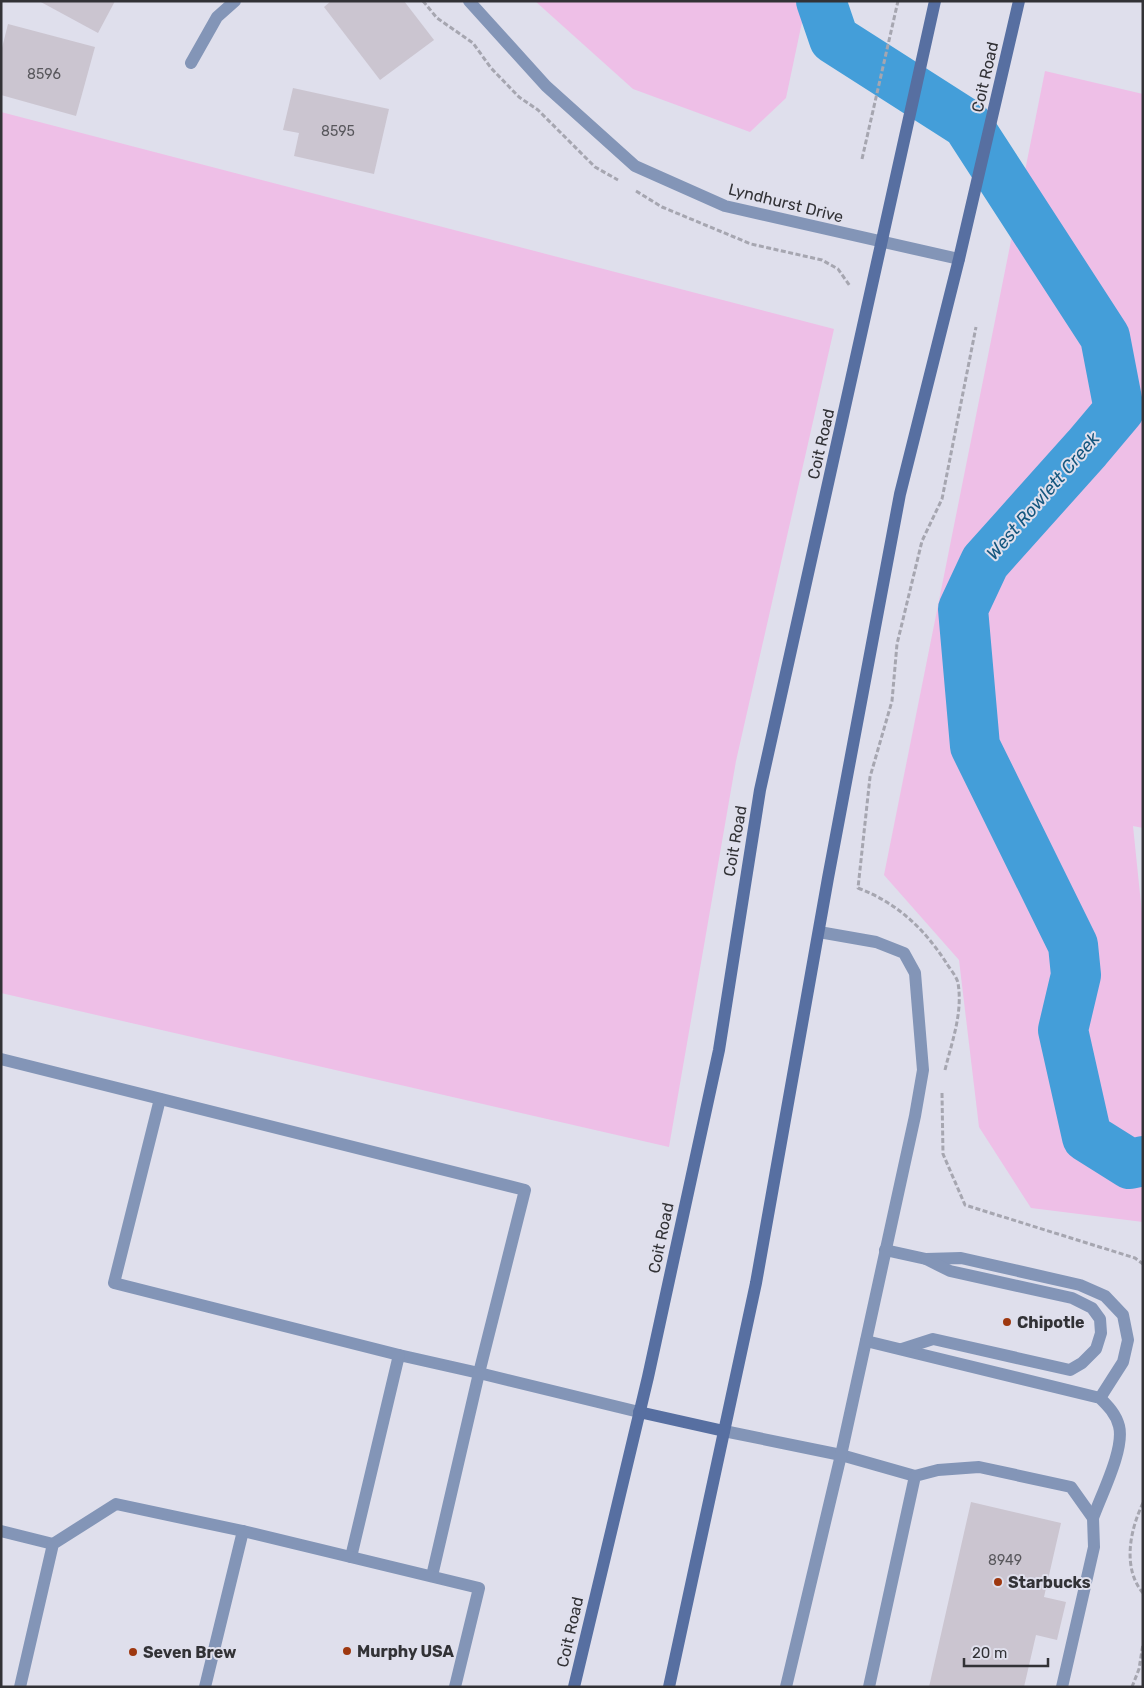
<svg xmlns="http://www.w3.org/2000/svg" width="1144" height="1688" font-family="Rubik,sans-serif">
<rect width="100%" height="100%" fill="#dfdfec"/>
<g fill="#eebfe7">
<path d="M 535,1 L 806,1 L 806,3 L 786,98 L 750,132 L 633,89 Z"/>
<path d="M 1045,71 L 1143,94 L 1143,828 L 1133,826 L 1143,923 L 1143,1222 L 1031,1208 L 979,1127 L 959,960 L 884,875 Z"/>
<path d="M 1,112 L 834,329 L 736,761 L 669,1147 L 1,993 Z"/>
</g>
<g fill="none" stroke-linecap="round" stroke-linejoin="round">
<path stroke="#449ed9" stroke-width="50" d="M 821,1 L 834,39 L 967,124 L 1105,337 L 1119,410 L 1087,448 L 985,562 L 963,609 L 975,746 L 1073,945 L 1076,975 L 1063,1030 L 1087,1137 L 1130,1164 L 1143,1161"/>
</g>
<g fill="#cbc5d0">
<path d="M 39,1 L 115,1 L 98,33 Z"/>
<path d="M 331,1 L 404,1 L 434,40 L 380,80 L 324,7 Z"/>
<path d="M 8,24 L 95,47 L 76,116 L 1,95 L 1,52 Z"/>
<path d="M 293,88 L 389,109 L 374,174 L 294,156 L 299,133 L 283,130 Z"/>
<path d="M 971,1502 L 1061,1523 L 1044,1597 L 1066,1602 L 1057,1640 L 1036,1635 L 1024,1687 L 929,1687 Z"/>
</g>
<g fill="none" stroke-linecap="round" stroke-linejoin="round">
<g stroke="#a6a6b0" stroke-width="3" stroke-dasharray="5 2.5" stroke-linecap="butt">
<path d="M 423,1 L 437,18 L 473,43 L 491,68 L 519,97 L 538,110 L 595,167 L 618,180"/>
<path d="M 862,159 L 898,1"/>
<path d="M 636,191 L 662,207 L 751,244 L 822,260 L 838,269 L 850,286"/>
<path d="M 945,1070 C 952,1041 963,1013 958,983 C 957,977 950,969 947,964 C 924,928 897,903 858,888 L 870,777 L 892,701 L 897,644 L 922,541 L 942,499 L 976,327"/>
<path d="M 942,1093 L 943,1154 L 965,1205 L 1135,1258 L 1143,1264"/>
<path d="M 1143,1503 C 1130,1530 1122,1568 1143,1593"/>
<path d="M 1132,1687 L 1139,1669 L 1143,1644"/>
</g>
<g stroke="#8395b7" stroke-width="12">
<path d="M 1,1059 L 525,1190 L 479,1373 L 399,1355 L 351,1557"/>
<path d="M 160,1099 L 114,1283 L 399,1355"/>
<path d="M 885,1250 L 926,1259 L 961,1258 L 1080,1285 L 1105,1296 L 1123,1315 L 1128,1340 L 1123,1362 L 1100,1398"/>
<path d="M 866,1341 L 1100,1398 C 1108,1406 1116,1414 1119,1426 C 1125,1449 1101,1495 1093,1518"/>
<path d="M 902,1349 L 933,1339 L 1070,1370 L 1082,1363 L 1096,1349 L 1101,1333 L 1100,1319 L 1092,1308 L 1072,1298 L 950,1271 L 926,1259"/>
<path d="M 724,1431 L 841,1455 L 915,1476"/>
<path d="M 1,1531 L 53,1544"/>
<path d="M 432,1576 L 479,1373 L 639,1412"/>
<path d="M 20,1687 L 53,1544 L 116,1504 L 243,1531 L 479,1588 L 455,1687"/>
<path d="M 205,1687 L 243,1531"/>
<path d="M 786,1687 L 841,1455 L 915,1116 L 923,1070 L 915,973 L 904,953 L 876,942 L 819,932"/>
<path d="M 869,1687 L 915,1476 L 938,1470 L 979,1467 L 1071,1487 L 1093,1518 L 1094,1547 L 1062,1687"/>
</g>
<g stroke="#8395b7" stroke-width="12">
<path d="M 469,1 L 546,86 L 635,166 L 725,206 L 959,259"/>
<path d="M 191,63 L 217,17 L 235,1"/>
</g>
<g stroke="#576fa1" stroke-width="12">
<path d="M 639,1412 L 724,1431"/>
<path d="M 574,1687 L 648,1377 L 719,1050 L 760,790 L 935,1"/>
<path d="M 669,1687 L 756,1283 L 828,878 L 900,494 L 959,259 L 1019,1"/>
</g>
</g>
<g fill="#9e3810" stroke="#dfdfec" stroke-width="2">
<circle cx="1007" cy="1322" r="5"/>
<circle cx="998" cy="1582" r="5"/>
<circle cx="347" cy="1651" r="5"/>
<circle cx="133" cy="1652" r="5"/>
</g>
<g text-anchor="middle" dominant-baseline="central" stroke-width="4" stroke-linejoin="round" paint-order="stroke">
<g font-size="14" fill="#58575c">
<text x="44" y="74">8596</text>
<text x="338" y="131">8595</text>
<text x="1005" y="1560">8949</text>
</g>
<g font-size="16" fill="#323236" stroke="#dfdfec">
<text transform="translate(985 77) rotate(-77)">Coit Road</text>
<text transform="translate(786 203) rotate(14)">Lyndhurst Drive</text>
<text transform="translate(821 444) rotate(-77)">Coit Road</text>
<text transform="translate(735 841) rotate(-80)">Coit Road</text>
<text transform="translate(661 1238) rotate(-78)">Coit Road</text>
<text transform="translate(570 1632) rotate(-77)">Coit Road</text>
</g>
<g font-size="16" font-weight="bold" fill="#323236" stroke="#dfdfec" text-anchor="start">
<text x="1017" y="1322">Chipotle</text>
<text x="1008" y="1582">Starbucks</text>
<text x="357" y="1651">Murphy USA</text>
<text x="143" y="1652">Seven Brew</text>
</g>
<g font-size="18" font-style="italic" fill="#15577f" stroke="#dfdfec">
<text transform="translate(1043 496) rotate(-49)">West Rowlett Creek</text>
</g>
</g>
<rect width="1144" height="1688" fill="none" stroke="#323236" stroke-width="5"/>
<path d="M964 1658v8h84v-8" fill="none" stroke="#323236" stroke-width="2.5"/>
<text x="972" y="1658" font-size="15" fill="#323236" stroke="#dfdfec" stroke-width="4" paint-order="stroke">20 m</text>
</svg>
